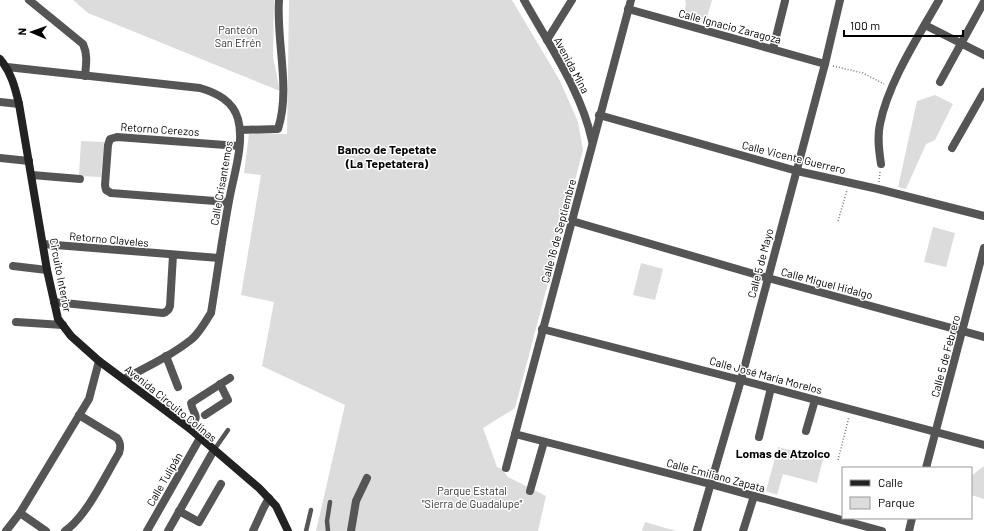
<svg xmlns="http://www.w3.org/2000/svg" width="984" height="531" font-family="Barlow,sans-serif">
<rect width="100%" height="100%" fill="#fff"/>
<g fill="#dcdcdc">
<path d="M 73,0 L 274,0 L 273,57 L 280,91 L 88,13 Z"/>
<path d="M 289,0 L 512,0 L 560,81 L 578,122 L 583,150 L 515,408 L 483,428 L 497,467 L 502,469 L 508,477 L 546,496 L 538,531 L 316,531 L 345,405 L 262,366 L 274,302 L 241,295 L 261,175 L 244,173 L 249,134 L 287,134 Z"/>
<path d="M 685,0 L 712,0 L 706,21 L 683,18 L 686,4 Z"/>
<path d="M 935,95 L 953,104 L 935,140 L 926,144 L 906,189 L 898,187 L 917,101 Z"/>
<path d="M 81,141 L 104,142 L 101,177 L 79,176 Z"/>
<path d="M 933,227 L 955,233 L 946,267 L 924,262 Z"/>
<path d="M 641,263 L 663,269 L 655,300 L 633,295 Z"/>
<path d="M 778,447 L 823,459 L 817,483 L 783,474 L 777,495 L 766,491 Z"/>
<path d="M 984,466 L 984,499 L 971,495 L 971,476 Z"/>
<path d="M 645,522 L 676,531 L 642,531 Z"/>
</g>
<g fill="none" stroke-linecap="round" stroke-linejoin="round">
<g stroke="#777" stroke-width="1.5" stroke-dasharray="1 2" stroke-linecap="butt">
<path d="M 833,66 L 863,73 L 884,84"/>
<path d="M 879,182 L 880,172"/>
<path d="M 838,221 L 847,190"/>
<path d="M 838,460 L 849,417"/>
</g>
<g stroke="#555" stroke-width="4.5">
<path d="M 214,450 L 228,430"/>
<path d="M 306,531 L 311,510"/>
<path d="M 328,531 L 327,521 L 330,502"/>
</g>
<g stroke="#555" stroke-width="8">
<path d="M 29,0 L 83,44 C 88,55 86,65 85,76"/>
<path d="M 524,0 C 548,43 582,92 592,141"/>
<path d="M 628,9 L 825,64"/>
<path d="M 925,25 L 984,55"/>
<path d="M 547,40 L 572,0"/>
<path d="M 773,49 L 785,1"/>
<path d="M 7,67 L 200,88 C 217,93 233,101 238,119 C 245,143 233,177 229,201 C 222,238 217,276 211,313 C 205,322 200,332 192,339 C 172,355 147,367 124,379"/>
<path d="M 940,82 L 984,2"/>
<path d="M 0,102 L 19,104"/>
<path d="M 599,115 L 797,171 L 878,189 L 984,216"/>
<path d="M 240,130 L 278,129 C 291,89 276,41 279,0"/>
<path d="M 952,148 L 984,92"/>
<path d="M 0,158 L 29,161"/>
<path d="M 881,164 C 879,151 877,137 880,124 C 888,83 918,37 939,0"/>
<path d="M 32,175 L 80,179"/>
<path d="M 228,202 L 111,193 L 106,190 L 105,185 L 108,145 L 110,139 L 117,137 L 239,146"/>
<path d="M 572,221 L 768,278 L 984,337"/>
<path d="M 43,244 L 219,258"/>
<path d="M 13,266 L 47,270"/>
<path d="M 54,302 L 163,313 C 167,312 169,310 170,306 L 173,255"/>
<path d="M 16,322 L 63,325"/>
<path d="M 542,329 L 741,380 L 984,445"/>
<path d="M 166,356 L 178,387"/>
<path d="M 205,415 L 228,400 L 220,384"/>
<path d="M 189,428 C 201,414 194,418 191,403 L 230,378"/>
<path d="M 806,431 L 815,400"/>
<path d="M 515,434 L 710,484 L 882,531"/>
<path d="M 759,437 L 771,388"/>
<path d="M 506,468 L 631,0"/>
<path d="M 926,468 L 984,248"/>
<path d="M 530,491 L 544,442"/>
<path d="M 179,511 L 199,522 L 221,484"/>
<path d="M 20,513 L 46,531"/>
<path d="M 6,531 L 20,513 L 89,399 L 99,361"/>
<path d="M 65,531 C 87,516 105,476 119,453 C 121,447 121,443 117,438 L 79,415"/>
<path d="M 147,531 L 200,438"/>
<path d="M 168,531 L 214,450"/>
<path d="M 253,531 L 263,509 L 269,498"/>
<path d="M 351,531 L 356,501 L 367,478"/>
<path d="M 697,531 L 741,380 L 825,64 L 840,0"/>
<path d="M 743,531 L 754,496"/>
<path d="M 909,531 L 912,518"/>
</g>
<path stroke="#222" stroke-width="8" d="M 0,59 C 11,72 15,87 19,104 L 47,270 L 58,319 L 71,336 L 99,361 L 189,428 L 259,488 L 276,506 L 288,531"/>
</g>
<g text-anchor="middle" dominant-baseline="central" stroke-width="3" stroke-linejoin="round" paint-order="stroke">
<g font-size="11" fill="#000" stroke="#fff">
<text transform="translate(730 26) rotate(15)">Calle Ignacio Zaragoza</text>
<text transform="translate(572 65) rotate(62)">Avenida Mina</text>
<text transform="translate(160 129) rotate(4)">Retorno Cerezos</text>
<text transform="translate(794 157) rotate(14)">Calle Vicente Guerrero</text>
<text transform="translate(221 183) rotate(-80)">Calle Crisantemos</text>
<text transform="translate(558 231) rotate(-75)">Calle 16 de Septiembre</text>
<text transform="translate(109 239) rotate(5)">Retorno Claveles</text>
<text transform="translate(760 263) rotate(-75)">Calle 5 de Mayo</text>
<text transform="translate(61 275) rotate(79)">Circuito Interior</text>
<text transform="translate(827 283) rotate(15)">Calle Miguel Hidalgo</text>
<text transform="translate(945 356) rotate(-75)">Calle 5 de Febrero</text>
<text transform="translate(766 375) rotate(15)">Calle José María Morelos</text>
<text transform="translate(171 403) rotate(39)">Avenida Circuito Colinas</text>
<text transform="translate(716 475) rotate(15)">Calle Emiliano Zapata</text>
<text transform="translate(164 479) rotate(-60)">Calle Tulipán</text>
</g>
<g font-size="11" fill="#333" stroke="#fff">
<text x="238" y="29">Panteón<tspan x="238" dy="13">San Efrén</tspan></text>
<text x="472" y="490">Parque Estatal<tspan x="472" dy="13">"Sierra de Guadalupe"</tspan></text>
</g>
<g font-size="12" font-weight="bold" fill="#000" stroke="#fff">
<text x="387" y="149">Banco de Tepetate<tspan x="387" dy="14">(La Tepetatera)</tspan></text>
<text x="783" y="453">Lomas de Atzolco</text>
</g>
</g>
<rect x="842" y="467" width="130" height="52" fill="#ffffff" stroke="#999999"/>
<rect x="850" y="480" width="20" height="6" fill="#222222" stroke="#999999"/>
<text x="878" y="487" font-size="12" fill="#000000">Calle</text>
<rect x="850" y="497" width="20" height="12" fill="#dcdcdc" stroke="#999999"/>
<text x="878" y="507" font-size="12" fill="#000000">Parque</text>
<g transform="translate(32 32) rotate(272)" stroke="#ffffff" stroke-width="3" paint-order="stroke">
<path d="M0-3L7 15L0 10L-7 15Z" fill="#000000"/>
<text y="-6" font-size="11" font-weight="bold" text-anchor="middle" fill="#000000">N</text>
</g>
<path d="M844 30v6h119v-6" fill="none" stroke="#000000" stroke-width="2"/>
<text x="850" y="30" font-size="12" fill="#000000" stroke="#ffffff" stroke-width="3" paint-order="stroke">100 m</text>
</svg>
